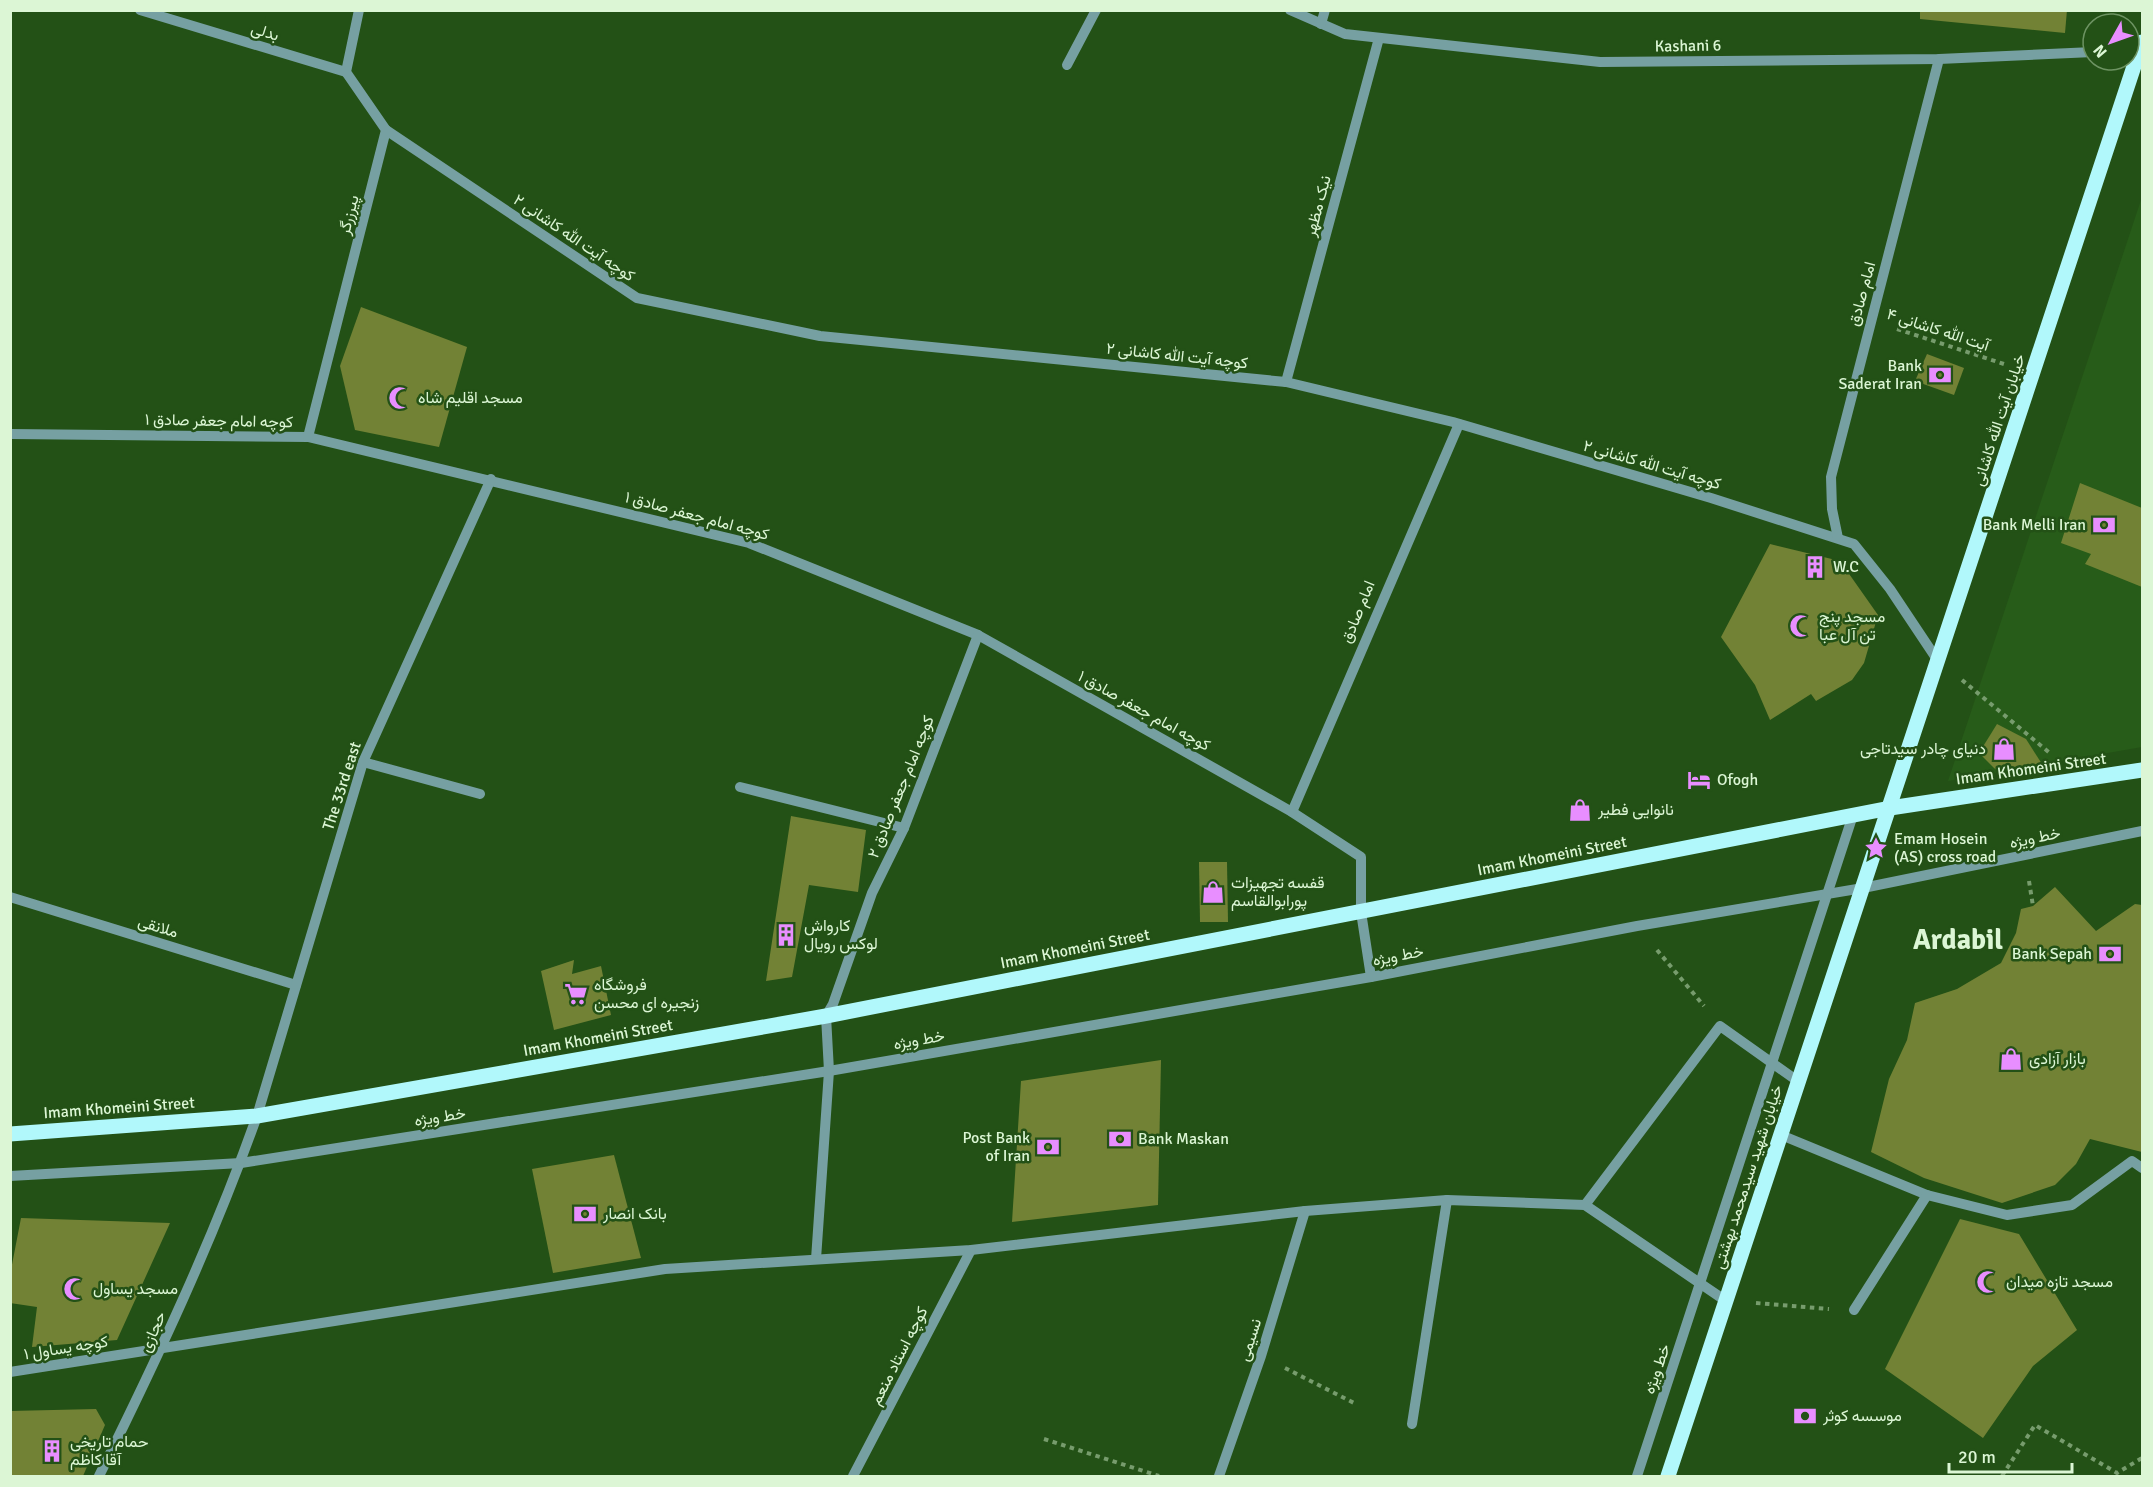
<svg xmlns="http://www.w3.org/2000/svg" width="2153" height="1487" font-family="Signika,Vazirmatn,sans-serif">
<rect width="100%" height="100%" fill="#235116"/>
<path fill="#275c19" d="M 2142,197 L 2142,747 L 1948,781 Z"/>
<g fill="#728235">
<path d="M 1920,10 L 2067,10 L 2065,33 L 1920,19 Z"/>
<path d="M 361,307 L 467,347 L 439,447 L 355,430 L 340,366 Z"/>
<path d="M 1927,354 L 1964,368 L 1954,395 L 1915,381 Z"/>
<path d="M 2080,483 L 2142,508 L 2142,587 L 2085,564 L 2091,554 L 2061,543 Z"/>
<path d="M 1770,544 L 1840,561 L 1878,615 L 1864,663 L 1852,680 L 1816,701 L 1811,694 L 1770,720 L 1755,685 L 1721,637 Z"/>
<path d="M 1997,724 L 2026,739 L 2042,764 L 2000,773 L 1994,768 L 1979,753 Z"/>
<path d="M 791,816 L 866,830 L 858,892 L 809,885 L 792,977 L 766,981 Z"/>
<path d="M 1199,862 L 1227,862 L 1228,922 L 1200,922 Z"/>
<path d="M 2055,887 L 2096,931 L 2135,904 L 2142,905 L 2142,1152 L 2090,1139 L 2076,1164 L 2055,1185 L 2002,1203 L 1924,1178 L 1871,1152 L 1889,1079 L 1907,1040 L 1915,1003 L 1957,989 L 2001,963 L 2016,933 L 2021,909 L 2033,906 Z"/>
<path d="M 574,960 L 572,974 L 601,966 L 611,1015 L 554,1030 L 541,971 Z"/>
<path d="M 1161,1060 L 1158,1205 L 1012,1222 L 1021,1081 Z"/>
<path d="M 614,1155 L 641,1258 L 553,1273 L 532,1169 Z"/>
<path d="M 21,1218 L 170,1223 L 117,1340 L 32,1347 L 37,1307 L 10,1303 L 10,1275 Z"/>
<path d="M 1960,1219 L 2019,1234 L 2077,1330 L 2033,1366 L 1983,1438 L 1885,1369 Z"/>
<path d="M 96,1409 L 105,1425 L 83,1476 L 10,1476 L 10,1411 Z"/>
</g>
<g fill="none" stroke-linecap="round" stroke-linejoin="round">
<g stroke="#779c6d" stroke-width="4" stroke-dasharray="4.5 4.5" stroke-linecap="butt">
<path d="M 1897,329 L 2007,365"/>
<path d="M 1962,680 L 2051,754"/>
<path d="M 2029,881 L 2033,906"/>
<path d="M 1657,950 L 1704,1006"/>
<path d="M 1756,1303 L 1829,1309"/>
<path d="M 1285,1368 L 1356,1404"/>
<path d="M 1044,1439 L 1159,1476"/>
<path d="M 2002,1476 L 2035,1425 L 2117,1473 L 2142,1458"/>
</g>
<g stroke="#76a0a2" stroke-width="10">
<path d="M 140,10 L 346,72"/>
<path d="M 1290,10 L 1345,34 L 1600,62 L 1939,59 L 2093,52"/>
<path d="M 1321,24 L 1325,10"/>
<path d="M 1067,65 L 1096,10"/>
<path d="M 386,130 L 637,298 L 820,336 L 1286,382 L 1453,422 L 1711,498 L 1854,544 L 1890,589 L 1938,661"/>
<path d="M 1286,382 L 1379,38"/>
<path d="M 10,434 L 308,437 L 749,543 L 978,635 L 1292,812 L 1361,857 L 1361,912 L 1371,977"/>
<path d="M 308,437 L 386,130 L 346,72 L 359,10"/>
<path d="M 1838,538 L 1832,509 L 1831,477 L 1939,59"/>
<path d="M 363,762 L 480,794"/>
<path d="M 740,787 L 904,828"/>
<path d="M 1292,812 L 1459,424"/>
<path d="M 10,897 L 296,985"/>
<path d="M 1781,1135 L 1927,1195 L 2007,1215 L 2072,1205 L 2132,1161 L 2142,1168"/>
<path d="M 10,1176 L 241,1163 L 829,1071 L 1371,977 L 1637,926 L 1863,888 L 2142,831"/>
<path d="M 1585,1205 L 1720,1026 L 1799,1082"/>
<path d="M 816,1259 L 829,1071 L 826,1016 L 833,1004 L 872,893 L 904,828 L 978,635"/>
<path d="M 1854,1310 L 1927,1195"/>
<path d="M 10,1372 L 665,1269 L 971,1250 L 1305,1211 L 1447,1200 L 1585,1205 L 1726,1301"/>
<path d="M 1412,1424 L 1447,1200"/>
<path d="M 99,1476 C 157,1359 213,1240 257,1116 L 363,762 L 491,479"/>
<path d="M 853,1476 L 971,1250"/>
<path d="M 1219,1476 L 1261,1356 L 1305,1211"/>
<path d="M 1637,1476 L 1853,815"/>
</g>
<g stroke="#b1f8fb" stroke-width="15">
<path d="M 10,1134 L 257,1116 L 826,1016 L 1890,808 L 2142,770"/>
<path d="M 1668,1476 L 2142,42"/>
</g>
</g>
<defs>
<g id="bank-bare" transform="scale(1.8)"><path d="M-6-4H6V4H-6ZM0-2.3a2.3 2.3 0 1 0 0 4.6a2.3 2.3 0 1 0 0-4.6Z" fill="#e88eff" stroke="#235116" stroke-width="2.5" paint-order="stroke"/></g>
<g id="mosque-bare" transform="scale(1.8)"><path d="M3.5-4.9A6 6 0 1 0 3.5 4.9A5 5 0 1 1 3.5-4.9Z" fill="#e88eff" stroke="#235116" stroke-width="2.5" paint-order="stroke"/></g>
<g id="building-bare" transform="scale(1.8)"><path d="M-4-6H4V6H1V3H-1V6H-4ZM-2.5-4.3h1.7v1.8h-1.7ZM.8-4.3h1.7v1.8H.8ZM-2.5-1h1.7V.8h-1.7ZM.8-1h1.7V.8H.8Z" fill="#e88eff" stroke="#235116" stroke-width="2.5" paint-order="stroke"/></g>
<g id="shop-bare" transform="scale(1.8)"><path d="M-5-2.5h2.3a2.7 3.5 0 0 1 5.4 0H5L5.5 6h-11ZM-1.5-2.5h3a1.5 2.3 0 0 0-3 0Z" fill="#e88eff" stroke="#235116" stroke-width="2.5" paint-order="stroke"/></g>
<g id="hotel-bare" transform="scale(1.8)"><path d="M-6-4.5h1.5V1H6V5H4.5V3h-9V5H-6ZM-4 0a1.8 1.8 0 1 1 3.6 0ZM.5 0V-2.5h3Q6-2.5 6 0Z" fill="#e88eff" stroke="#235116" stroke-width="2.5" paint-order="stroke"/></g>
<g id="sight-bare" transform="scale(1.8)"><path d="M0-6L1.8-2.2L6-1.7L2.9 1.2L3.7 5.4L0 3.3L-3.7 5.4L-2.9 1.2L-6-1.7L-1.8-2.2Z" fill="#e88eff" stroke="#235116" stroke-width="2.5" paint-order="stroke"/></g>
<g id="supermarket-bare" transform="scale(1.8)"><path d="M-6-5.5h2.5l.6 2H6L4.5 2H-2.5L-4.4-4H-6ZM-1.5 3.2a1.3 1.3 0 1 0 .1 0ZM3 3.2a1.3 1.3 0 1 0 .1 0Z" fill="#e88eff" stroke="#235116" stroke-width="2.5" paint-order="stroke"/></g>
</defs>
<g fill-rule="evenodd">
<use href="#bank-bare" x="1940" y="375"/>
<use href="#mosque-bare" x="400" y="398"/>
<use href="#bank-bare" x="2104" y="525"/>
<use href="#building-bare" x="1815" y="567"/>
<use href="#mosque-bare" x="1801" y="626"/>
<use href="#shop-bare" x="2004" y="749"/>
<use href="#hotel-bare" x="1699" y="780"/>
<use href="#shop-bare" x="1580" y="810"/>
<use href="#sight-bare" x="1876" y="848"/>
<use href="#shop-bare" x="1213" y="892"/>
<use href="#building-bare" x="786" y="935"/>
<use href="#bank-bare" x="2110" y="954"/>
<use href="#supermarket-bare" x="576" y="994"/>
<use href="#shop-bare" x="2011" y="1059"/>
<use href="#bank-bare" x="1120" y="1139"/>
<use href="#bank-bare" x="1048" y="1147"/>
<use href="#bank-bare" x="585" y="1214"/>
<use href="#mosque-bare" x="1988" y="1282"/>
<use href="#mosque-bare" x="75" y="1289"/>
<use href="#bank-bare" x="1805" y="1416"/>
<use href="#building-bare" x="52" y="1451"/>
</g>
<g text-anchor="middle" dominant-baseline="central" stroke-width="5" stroke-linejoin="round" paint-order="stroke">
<g font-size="16" fill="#dcf6d5" stroke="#235116">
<text transform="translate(265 32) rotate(17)">بدلی</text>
<text transform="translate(1688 46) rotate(-1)">Kashani 6</text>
<text transform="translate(1318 206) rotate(-75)">نیک مظهر</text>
<text transform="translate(349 215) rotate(-76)">پیرزرگر</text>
<text transform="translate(574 238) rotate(34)">کوچه آیت الله کاشانی ۲</text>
<text transform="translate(1862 294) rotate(-75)">امام صادق</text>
<text transform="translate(1938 330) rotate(18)">آیت الله کاشانی ۴</text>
<text transform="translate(1177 356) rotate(6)">کوچه آیت الله کاشانی ۲</text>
<text transform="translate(1999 420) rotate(-72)">خیابان آیت الله کاشانی</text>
<text transform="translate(219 421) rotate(1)">کوچه امام جعفر صادق ۱</text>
<text transform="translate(1652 465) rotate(16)">کوچه آیت الله کاشانی ۲</text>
<text transform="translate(697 516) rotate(15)">کوچه امام جعفر صادق ۱</text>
<text transform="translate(1358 612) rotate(-68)">امام صادق</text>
<text transform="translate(1144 711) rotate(29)">کوچه امام جعفر صادق ۱</text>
<text transform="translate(2031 769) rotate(-8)">Imam Khomeini Street</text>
<text transform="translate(342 786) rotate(-72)">The 33rd east</text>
<text transform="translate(901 787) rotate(-68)">کوچه امام جعفر صادق ۲</text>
<text transform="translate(2035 838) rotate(-12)">خط ویژه</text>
<text transform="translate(1552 856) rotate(-11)">Imam Khomeini Street</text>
<text transform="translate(158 927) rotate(17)">ملانقی</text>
<text transform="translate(1075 949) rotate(-11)">Imam Khomeini Street</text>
<text transform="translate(1398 956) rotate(-11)">خط ویژه</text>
<text transform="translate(598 1038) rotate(-10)">Imam Khomeini Street</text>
<text transform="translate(919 1040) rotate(-10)">خط ویژه</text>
<text transform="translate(119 1108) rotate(-4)">Imam Khomeini Street</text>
<text transform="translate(440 1117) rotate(-9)">خط ویژه</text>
<text transform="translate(1748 1177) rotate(-72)">خیابان شهید سیدمحمد بهشتی</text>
<text transform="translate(153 1332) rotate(-66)">حجازی</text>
<text transform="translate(1250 1340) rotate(-72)">نسیمی</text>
<text transform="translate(66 1348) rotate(-9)">کوچه یساول ۱</text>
<text transform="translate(899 1356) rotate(-63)">کوچه استاد منعم</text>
<text transform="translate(1657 1369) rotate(-71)">خط ویژه</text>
</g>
<g font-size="16" fill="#dcf6d5" stroke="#235116" text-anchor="start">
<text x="1922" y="366" text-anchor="end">Bank<tspan x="1922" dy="18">Saderat Iran</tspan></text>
<text x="418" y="398">مسجد اقلیم شاه</text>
<text x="2086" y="525" text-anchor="end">Bank Melli Iran</text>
<text x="1833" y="567">W.C</text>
<text x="1819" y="617">مسجد پنج<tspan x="1819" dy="18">تن آل عبا</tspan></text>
<text x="1986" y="749" text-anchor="end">دنیای چادر سیدتاجی</text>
<text x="1717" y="780">Ofogh</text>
<text x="1598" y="810">نانوایی فطیر</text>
<text x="1894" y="839">Emam Hosein<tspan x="1894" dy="18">(AS) cross road</tspan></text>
<text x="1231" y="883">قفسه تجهیزات<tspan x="1231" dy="18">پورابوالقاسم</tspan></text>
<text x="804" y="926">کارواش<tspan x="804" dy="18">لوکس رویال</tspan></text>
<text x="2092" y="954" text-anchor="end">Bank Sepah</text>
<text x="594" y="985">فروشگاه<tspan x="594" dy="18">زنجیره ای محسن</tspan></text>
<text x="2029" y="1059">بازار آزادی</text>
<text x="1030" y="1138" text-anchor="end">Post Bank<tspan x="1030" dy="18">of Iran</tspan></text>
<text x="1138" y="1139">Bank Maskan</text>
<text x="603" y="1214">بانک انصار</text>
<text x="2006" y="1282">مسجد تازه میدان</text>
<text x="93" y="1289">مسجد یساول</text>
<text x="1823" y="1416">موسسه کوثر</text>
<text x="70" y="1442">حمام تاریخی<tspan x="70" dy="18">آقا کاظم</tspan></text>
</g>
<g font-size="28" font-weight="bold" fill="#dcf6d5" stroke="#235116">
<text x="1958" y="940">Ardabil</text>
</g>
</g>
<rect width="2153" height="1487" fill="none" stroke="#dcf6d5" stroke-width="24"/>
<g transform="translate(2111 42) rotate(230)"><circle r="28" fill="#235116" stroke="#6d9362" stroke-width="1.5"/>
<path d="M0-4.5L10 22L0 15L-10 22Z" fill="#e88eff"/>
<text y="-9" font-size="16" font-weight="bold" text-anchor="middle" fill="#dcf6d5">N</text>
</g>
<path d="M1949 1463v9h123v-9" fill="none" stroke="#dcf6d5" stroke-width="3"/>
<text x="1958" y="1463" font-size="18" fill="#dcf6d5" stroke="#235116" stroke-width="4.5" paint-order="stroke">20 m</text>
</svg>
